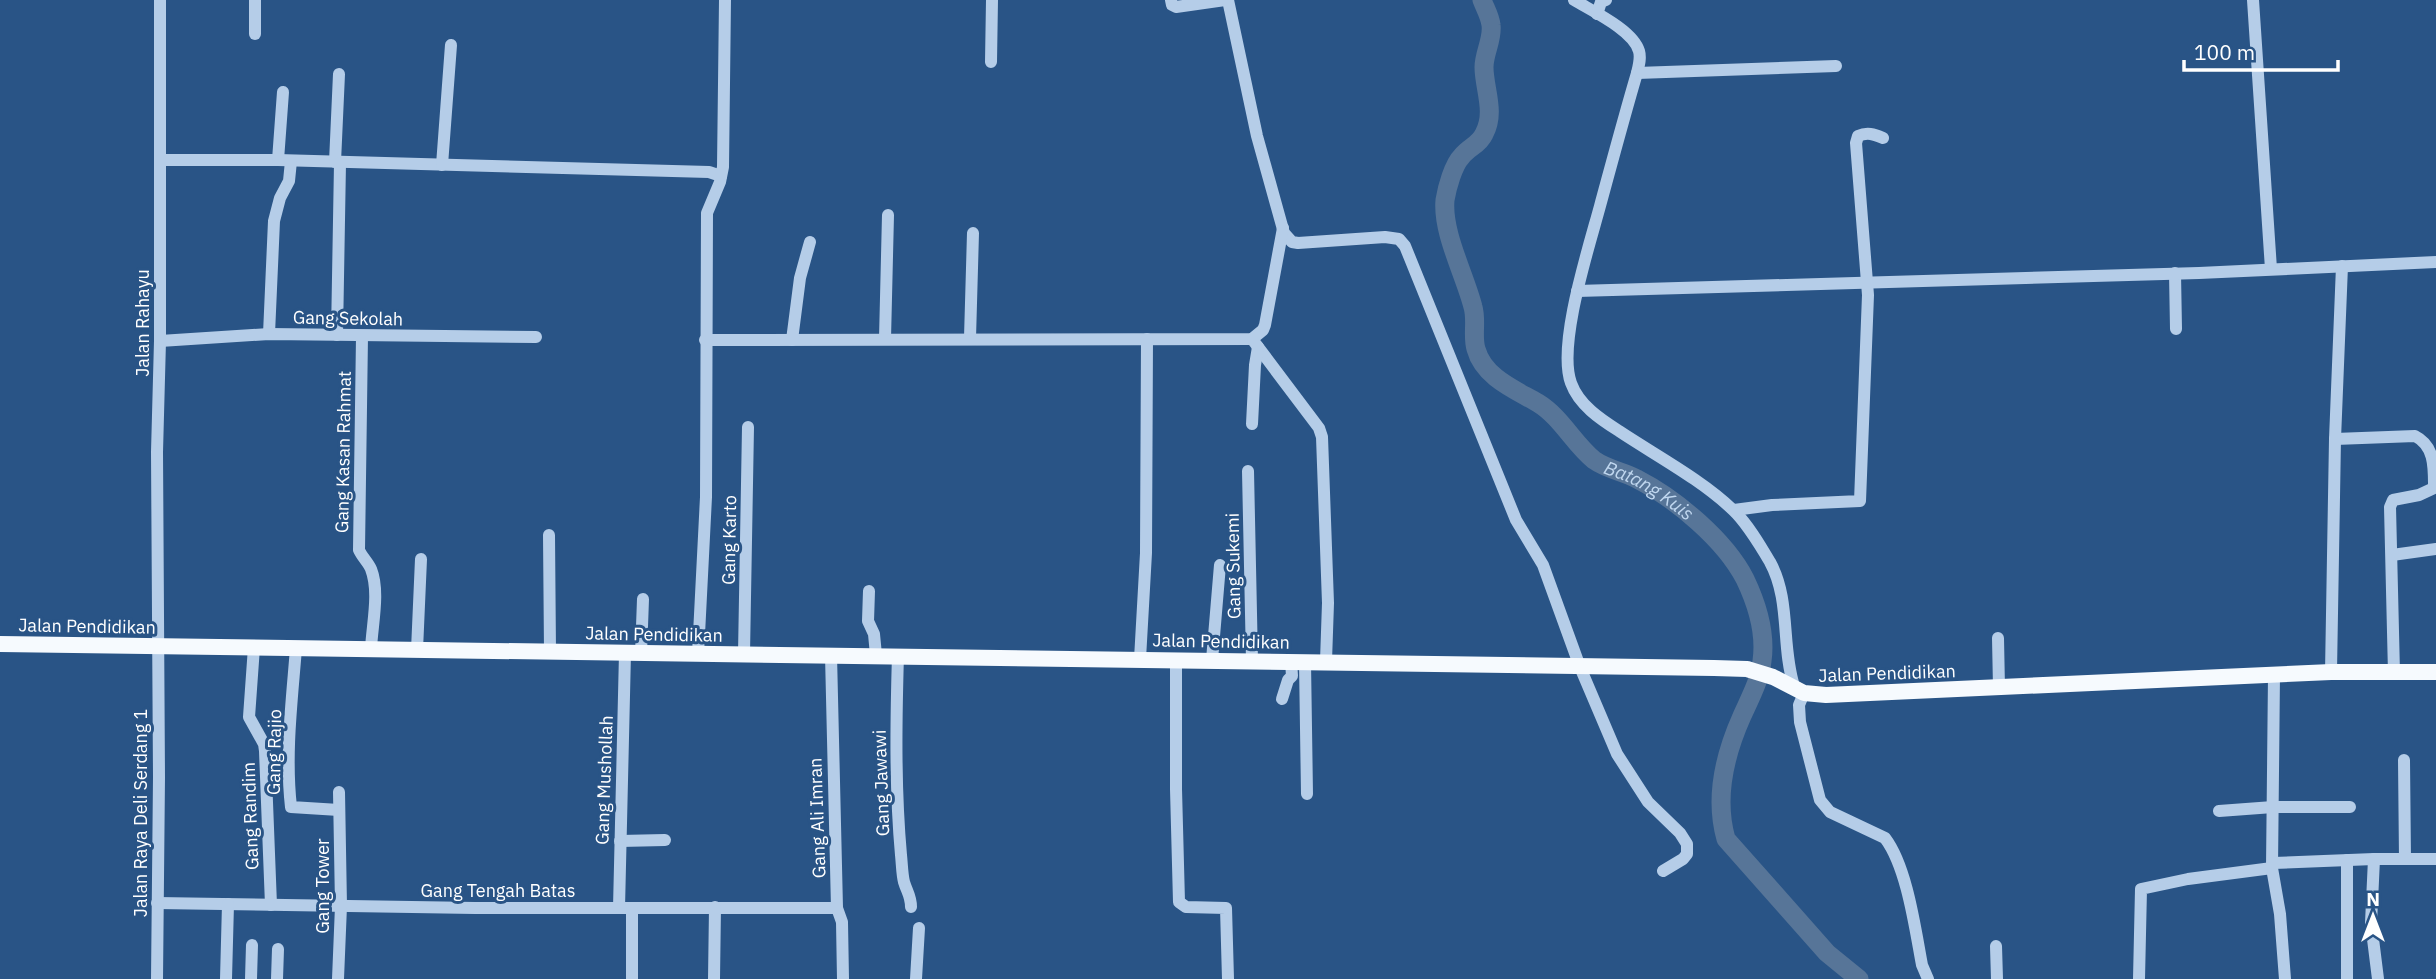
<svg xmlns="http://www.w3.org/2000/svg" width="2436" height="979" font-family="'IBM Plex Sans',sans-serif">
<rect width="100%" height="100%" fill="#295486"/>
<g fill="none" stroke-linecap="round" stroke-linejoin="round">
<path stroke="#577598" stroke-width="19" id="s1" d="M 1482,0 C 1485,8 1490,16 1491,25 C 1493,39 1484,53 1484,67 C 1484,89 1496,112 1484,134 C 1479,145 1469,147 1462,156 C 1453,165 1447,188 1445,200 C 1442,233 1465,275 1473,307 C 1477,321 1472,336 1476,349 C 1484,378 1516,390 1538,403 C 1561,417 1574,444 1594,460 C 1608,470 1623,471 1637,479 C 1676,499 1725,540 1745,579 C 1757,604 1766,633 1762,661 C 1760,680 1750,698 1742,716 C 1725,754 1714,797 1726,839 L 1827,953 L 1859,979"/>
<g stroke="#b5cde8" stroke-width="12">
<path d="M 1171,0 L 1172,5 L 1176,7 L 1225,0"/>
<path d="M 1228,0 L 1257,136 L 1284,233 L 1292,242 L 1298,243 L 1385,237 L 1399,239 L 1405,246 L 1516,520 L 1543,565 L 1580,667 L 1617,754 L 1648,802 L 1680,833 L 1687,844 L 1687,854 L 1683,859 L 1663,871"/>
<path d="M 1574,0 C 1592,11 1633,30 1639,51 C 1641,58 1639,65 1637,73 C 1624,117 1612,162 1600,206 C 1589,247 1557,345 1571,383 C 1579,405 1600,419 1619,431 C 1655,455 1702,480 1733,510 C 1747,523 1760,545 1770,562 C 1791,600 1781,646 1794,686"/>
<path d="M 2253,0 L 2271,269"/>
<path d="M 1597,14 L 1601,2 L 1606,0"/>
<path d="M 255,34 L 255,0"/>
<path d="M 991,62 L 992,0"/>
<path d="M 1637,73 L 1836,66"/>
<path d="M 160,160 L 278,160 L 709,172 L 721,176"/>
<path d="M 278,160 L 283,92"/>
<path d="M 335,162 L 339,74"/>
<path d="M 442,165 L 451,45"/>
<path d="M 2175,273 L 2176,329"/>
<path d="M 1577,291 L 2199,273 L 2436,262"/>
<path d="M 269,334 L 274,221 L 280,198 L 289,181 L 291,161"/>
<path d="M 337,335 L 340,163"/>
<path d="M 362,336 L 359,550 C 362,557 368,562 371,569 C 380,592 372,625 371,649"/>
<path d="M 970,338 L 973,233"/>
<path d="M 885,339 L 888,215"/>
<path d="M 1252,339 L 1319,428 L 1322,437 L 1328,603 L 1326,661"/>
<path d="M 705,340 L 1252,339 L 1263,330 L 1265,325 L 1283,228"/>
<path d="M 792,340 L 800,278 L 810,242"/>
<path d="M 160,341 L 269,334 L 536,337"/>
<path d="M 1252,424 L 1255,365 L 1258,347"/>
<path d="M 2335,439 L 2415,436 C 2435,446 2434,468 2434,488 L 2419,495 L 2393,500 L 2390,507 L 2394,673"/>
<path d="M 1248,471 L 1252,661"/>
<path d="M 1734,510 L 1772,505 L 1860,501 L 1868,295 L 1856,143 L 1858,136 C 1867,132 1874,134 1883,138"/>
<path d="M 549,535 L 550,652"/>
<path d="M 2392,555 L 2436,549"/>
<path d="M 869,591 L 868,621 L 874,634 L 876,655"/>
<path d="M 1998,638 L 1999,688"/>
<path d="M 254,647 L 249,717 L 264,744 L 265,751 L 271,905"/>
<path d="M 296,648 C 292,700 285,754 291,807 L 339,810"/>
<path d="M 417,650 L 421,559"/>
<path d="M 641,654 L 643,599"/>
<path d="M 698,654 L 706,497 L 707,213 L 720,182 L 723,167 L 725,0"/>
<path d="M 744,654 L 748,427"/>
<path d="M 831,655 L 837,908 L 842,922 L 843,979"/>
<path d="M 898,655 C 896,722 895,788 901,855 C 902,864 902,874 904,882 C 907,892 911,896 911,907"/>
<path d="M 1140,659 L 1146,553 L 1147,339"/>
<path d="M 1176,660 L 1176,789 L 1179,902 L 1186,907 L 1226,908 L 1228,979"/>
<path d="M 1212,660 L 1220,565"/>
<path d="M 1305,662 L 1307,794"/>
<path d="M 2331,672 L 2335,439 L 2342,266"/>
<path d="M 2274,675 L 2272,868 L 2280,914 L 2285,979"/>
<path d="M 1804,693 L 1799,705 L 1800,722 L 1820,800 L 1830,812 L 1885,838 C 1907,867 1915,928 1922,965 L 1928,979"/>
<path d="M 1282,699 L 1288,680 L 1292,676 L 1291,661"/>
<path d="M 2404,760 L 2405,859"/>
<path d="M 2219,811 L 2273,807 L 2350,807"/>
<path d="M 620,841 L 665,840"/>
<path d="M 2374,859 L 2371,923 L 2378,979"/>
<path d="M 2273,863 L 2374,859 L 2436,859"/>
<path d="M 157,903 L 475,908 L 837,908"/>
<path d="M 619,908 L 625,653"/>
<path d="M 1996,946 L 1997,979"/>
<path d="M 157,979 L 159,777 L 157,452 L 160,341 L 160,0"/>
<path d="M 226,979 L 228,904"/>
<path d="M 251,979 L 252,945"/>
<path d="M 277,979 L 278,949"/>
<path d="M 338,979 L 341,906 L 339,792"/>
<path d="M 632,979 L 632,909"/>
<path d="M 714,979 L 715,907"/>
<path d="M 916,979 L 919,928"/>
<path d="M 2139,979 L 2141,889 L 2188,879 L 2272,868"/>
<path d="M 2347,979 L 2347,860"/>
</g>
<path stroke="#f6fafe" stroke-width="16" d="M 0,644 L 1714,668 L 1747,669 L 1773,677 L 1804,693 L 1826,695 L 2331,672 L 2436,672"/>
</g>
<g text-anchor="middle" dominant-baseline="central" stroke-width="6" stroke-linejoin="round" paint-order="stroke">
<g font-size="18" fill="#fff" stroke="#295486">
<text transform="translate(348 318) rotate(1)">Gang Sekolah</text>
<text transform="translate(142 323) rotate(-90)">Jalan Rahayu</text>
<text transform="translate(343 452) rotate(-89)">Gang Kasan Rahmat</text>
<text transform="translate(729 540) rotate(-89)">Gang Karto</text>
<text transform="translate(1233 566) rotate(-91)">Gang Sukemi</text>
<text transform="translate(87 626) rotate(1)">Jalan Pendidikan</text>
<text transform="translate(654 634) rotate(1)">Jalan Pendidikan</text>
<text transform="translate(1221 641) rotate(1)">Jalan Pendidikan</text>
<text transform="translate(1887 673) rotate(-2)">Jalan Pendidikan</text>
<text transform="translate(274 752) rotate(-89)">Gang Rajio</text>
<text transform="translate(604 780) rotate(-88)">Gang Mushollah</text>
<text transform="translate(881 783) rotate(-92)">Gang Jawawi</text>
<text transform="translate(140 813) rotate(-90)">Jalan Raya Deli Serdang 1</text>
<text transform="translate(250 816) rotate(-92)">Gang Randim</text>
<text transform="translate(817 818) rotate(-92)">Gang Ali Imran</text>
<text transform="translate(322 886) rotate(-90)">Gang Tower</text>
<text x="498" y="890">Gang Tengah Batas</text>
</g>
<g font-size="19" font-style="italic" fill="#c0d7ef" stroke="#295486">
<text stroke="none"><textPath href="#s1" startOffset="598">Batang Kuis</textPath></text>
</g>
</g>
<g transform="translate(2373 916)" stroke="#295486" stroke-width="5" paint-order="stroke">
<path d="M0-5L12 26L0 18L-12 26Z" fill="#ffffff"/>
<text y="-10" font-size="19" font-weight="bold" text-anchor="middle" fill="#ffffff">N</text>
</g>
<path d="M2184 60v10h154v-10" fill="none" stroke="#ffffff" stroke-width="3.5"/>
<text x="2194" y="60" font-size="21" fill="#ffffff" stroke="#295486" stroke-width="5" paint-order="stroke">100 m</text>
</svg>
